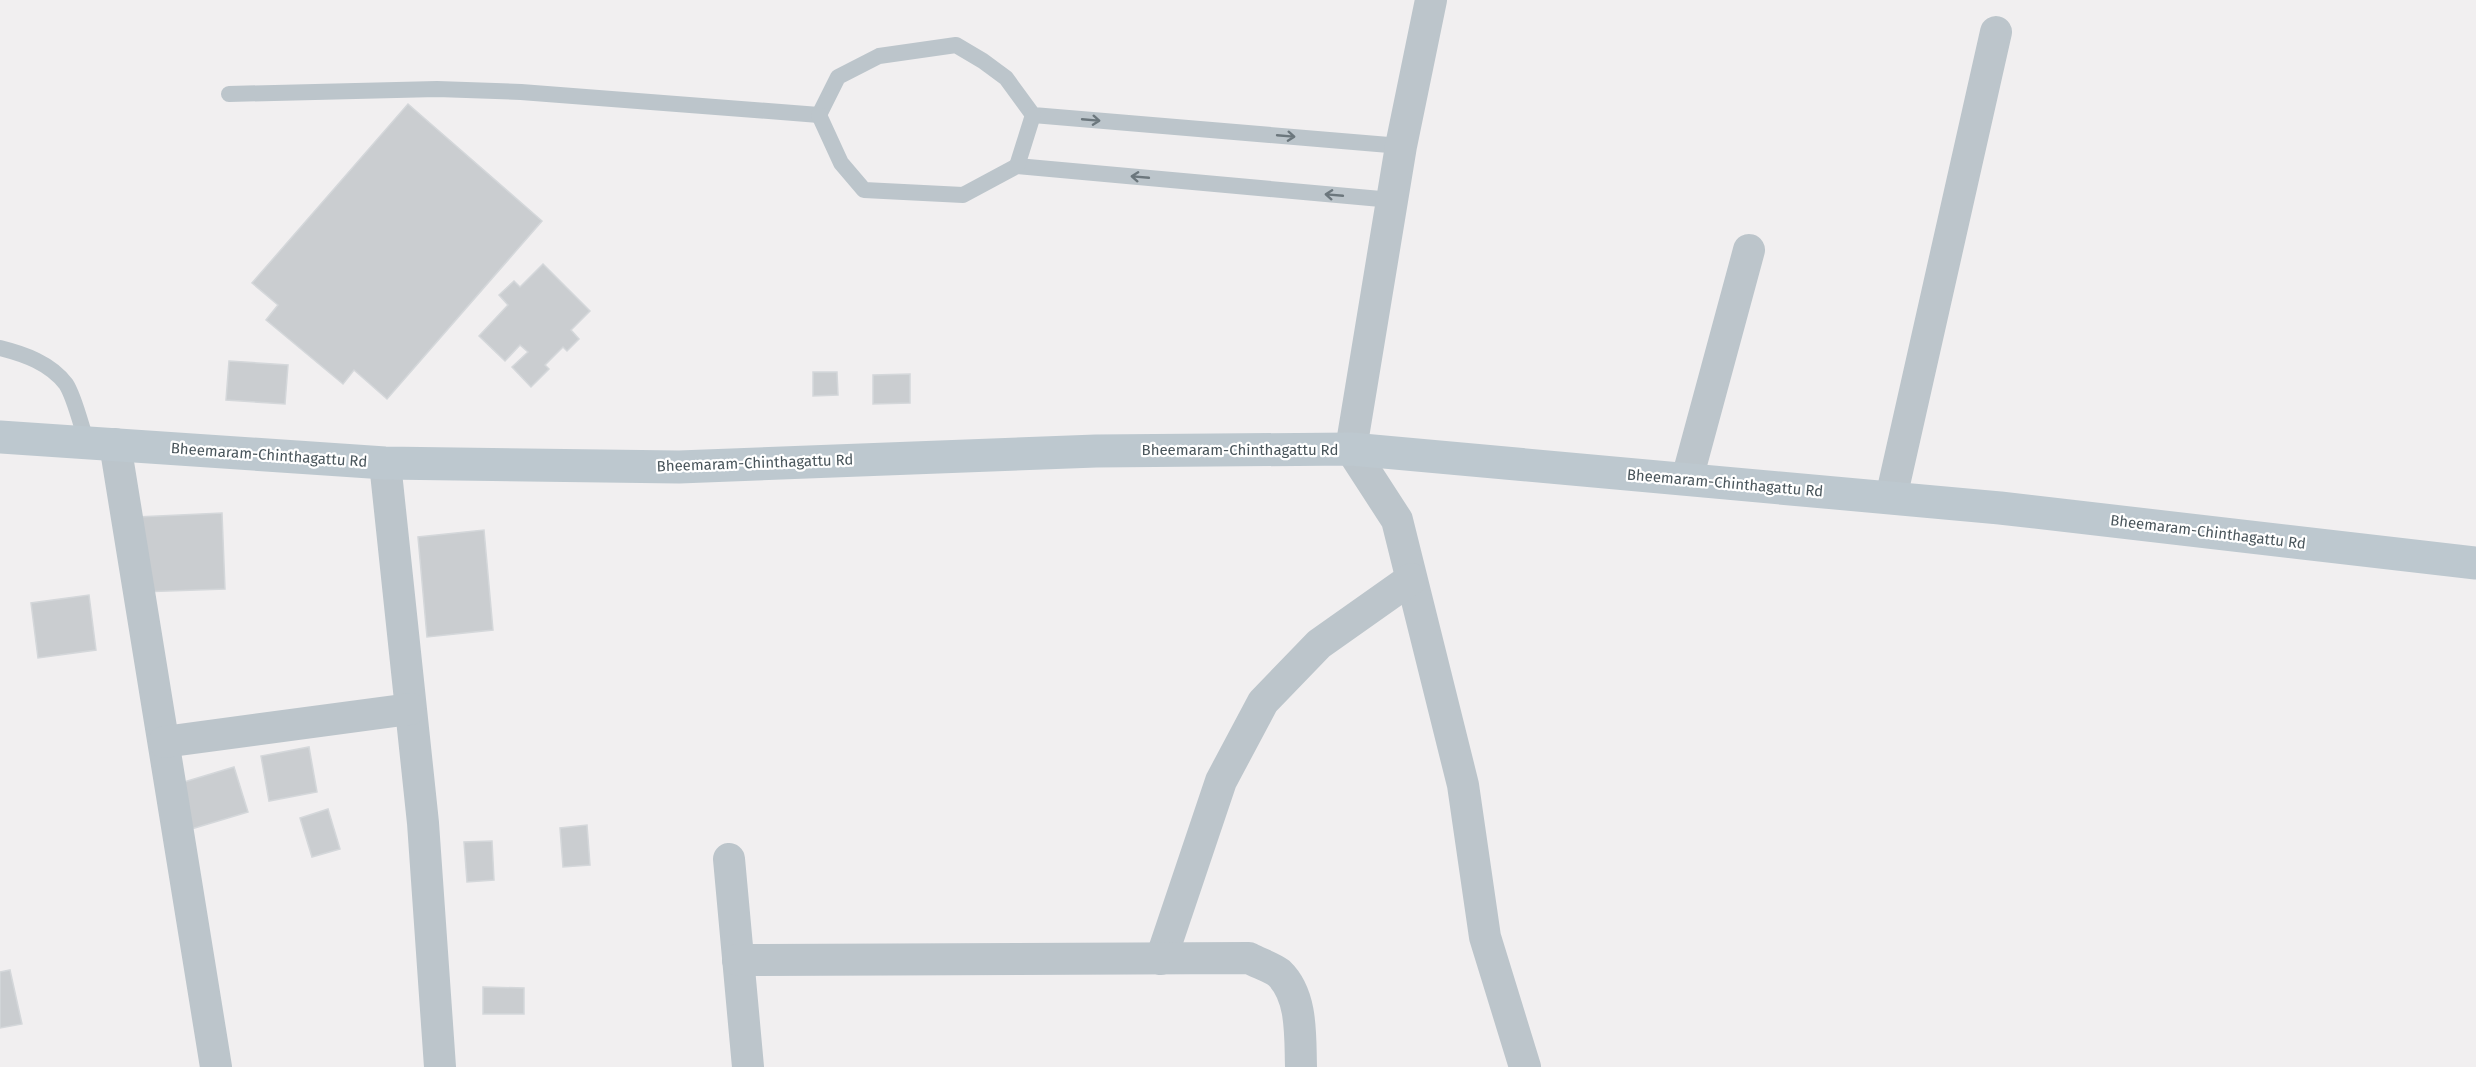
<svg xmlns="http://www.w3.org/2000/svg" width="2476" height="1067" font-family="'Fira Sans',sans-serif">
<rect width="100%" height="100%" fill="#f1eff0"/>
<g fill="#cacdd0" stroke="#d4d7da" stroke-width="1.5">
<path d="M 408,104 L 542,221 L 387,399 L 354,370 L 343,384 L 266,320 L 278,305 L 252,283 Z"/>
<path d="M 543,264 L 590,311 L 571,330 L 579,339 L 567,351 L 563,347 L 545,365 L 549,369 L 531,387 L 512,367 L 528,352 L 520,345 L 505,361 L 479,336 L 508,305 L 499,295 L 514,281 L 520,287 Z"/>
<path d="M 229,361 L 288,365 L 285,404 L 226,400 Z"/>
<path d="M 813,372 L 837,372 L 838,395 L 813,396 Z"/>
<path d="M 910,374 L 910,403 L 873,404 L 873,375 Z"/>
<path d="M 222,513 L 225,589 L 140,592 L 137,517 Z"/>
<path d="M 484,530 L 493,630 L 427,637 L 418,537 Z"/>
<path d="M 89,595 L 96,650 L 38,658 L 31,603 Z"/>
<path d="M 309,747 L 317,792 L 269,801 L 261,756 Z"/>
<path d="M 234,767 L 248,812 L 188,830 L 174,785 Z"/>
<path d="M 328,809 L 340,849 L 312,857 L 300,818 Z"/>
<path d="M 587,825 L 590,865 L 563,867 L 560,828 Z"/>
<path d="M 492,841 L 494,880 L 467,882 L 464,842 Z"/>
<path d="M 10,970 L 22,1024 L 0,1028 L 0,972 Z"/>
<path d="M 483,987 L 524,988 L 524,1014 L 483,1014 Z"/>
</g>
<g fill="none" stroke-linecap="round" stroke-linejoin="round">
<g stroke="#bcc5cb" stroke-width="16">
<path d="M 229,94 L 437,89 L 521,92 L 819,115"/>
<path d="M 819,115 L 838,77 L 879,56 L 956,45 L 983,61 L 1006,78 L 1033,115 L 1401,146"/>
<path d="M 819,115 L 841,163 L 864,190 L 963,195 L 1017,166 L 1392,200"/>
<path d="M 1017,166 L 1033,115"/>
<path d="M 0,348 C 24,354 50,363 66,384 C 75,398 81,426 87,443"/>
</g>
<g stroke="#bcc5cb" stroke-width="32">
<path d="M 1431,0 L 1401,146 L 1351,449 L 1397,520 L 1463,785 L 1485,937 L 1525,1067"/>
<path d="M 115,444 L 216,1067"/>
<path d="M 385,463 L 423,823 L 440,1067"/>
<path d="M 1687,479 L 1749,250"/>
<path d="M 1891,498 L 1996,32"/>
<path d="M 164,742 L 410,709"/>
<path d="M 729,859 L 748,1067"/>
<path d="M 1161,959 L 1221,781 L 1263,702 L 1319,644 L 1411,579"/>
<path d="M 738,960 L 1249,958 C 1258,963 1271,967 1279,973 C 1303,996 1300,1037 1301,1067"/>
</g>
<path stroke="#bdc8cf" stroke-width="33" d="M 0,437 L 385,463 L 679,467 L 1096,451 L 1351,449 L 2000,508 L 2476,563"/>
</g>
<defs><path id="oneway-shaft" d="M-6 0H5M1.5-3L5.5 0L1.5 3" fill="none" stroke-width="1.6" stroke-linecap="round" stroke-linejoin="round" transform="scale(1.5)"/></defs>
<g stroke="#6c777d">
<use href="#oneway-shaft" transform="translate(1091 120) rotate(5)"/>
<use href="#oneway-shaft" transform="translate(1286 136) rotate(5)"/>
<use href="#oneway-shaft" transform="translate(1140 177) rotate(-175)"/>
<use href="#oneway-shaft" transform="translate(1334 195) rotate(-175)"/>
</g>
<g text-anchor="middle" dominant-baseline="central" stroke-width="4.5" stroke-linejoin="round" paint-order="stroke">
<g font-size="15" fill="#49555b" stroke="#fff">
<text x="1240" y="450">Bheemaram-Chinthagattu Rd</text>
<text transform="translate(269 455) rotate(4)">Bheemaram-Chinthagattu Rd</text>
<text transform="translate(755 463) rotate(-2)">Bheemaram-Chinthagattu Rd</text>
<text transform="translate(1725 483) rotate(5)">Bheemaram-Chinthagattu Rd</text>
<text transform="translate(2208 532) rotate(7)">Bheemaram-Chinthagattu Rd</text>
</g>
</g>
</svg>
